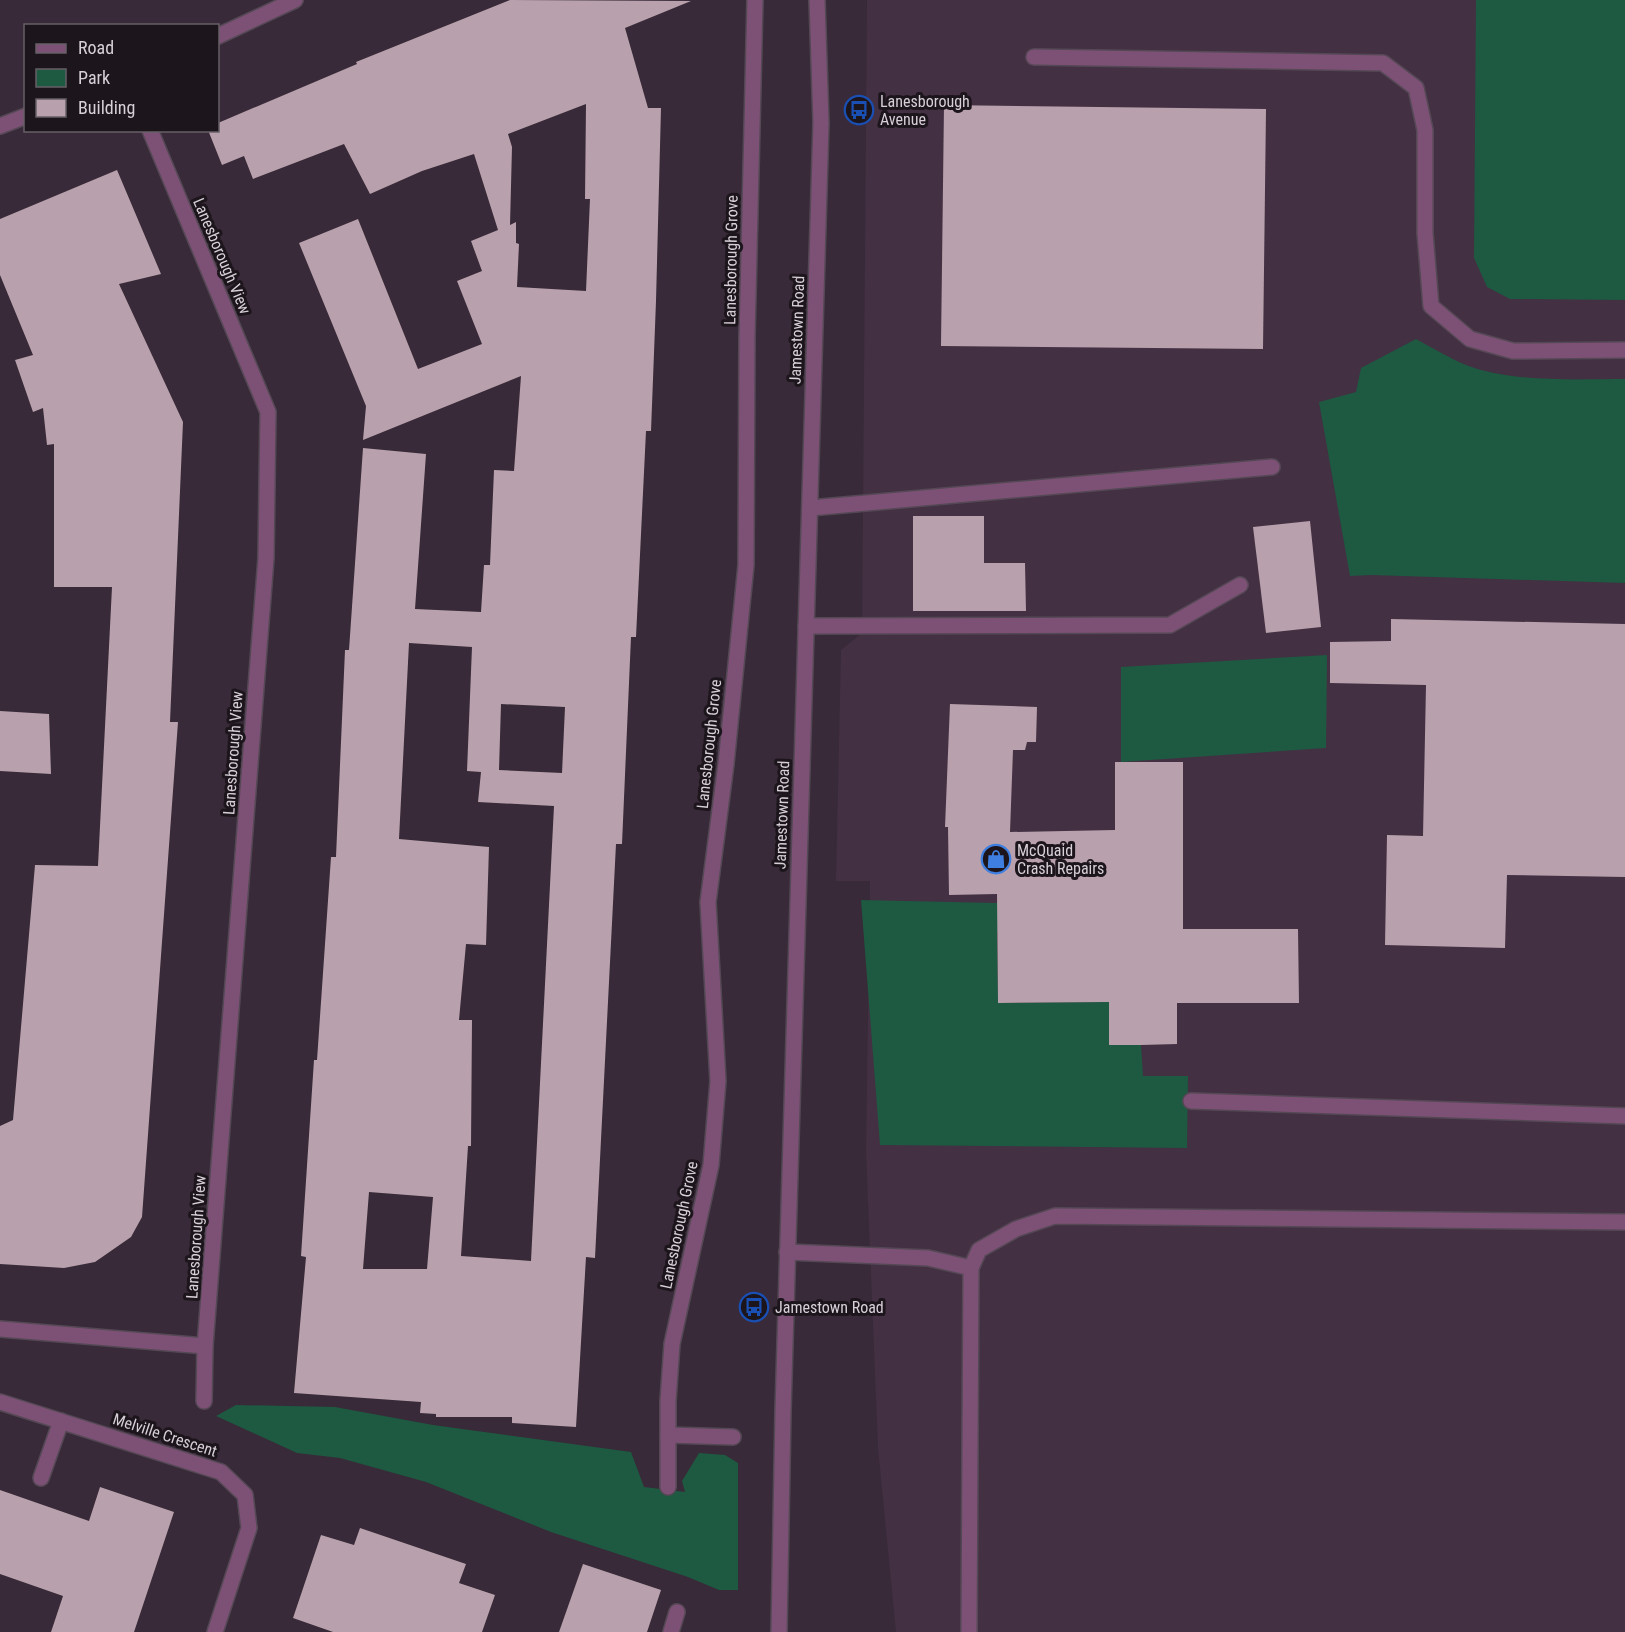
<svg xmlns="http://www.w3.org/2000/svg" width="1625" height="1632" font-family="'Roboto Condensed',sans-serif">
<rect width="100%" height="100%" fill="#382a38"/>
<path fill="#433043" d="M 867,0 L 1625,0 L 1625,1632 L 896,1632 L 878,1448 L 866,1151 L 870,881 L 836,881 L 841,650 L 862,633 Z"/>
<g fill="#1e5941">
<path d="M 1476,0 L 1625,0 L 1625,300 L 1510,299 L 1487,287 L 1474,258 Z"/>
<path d="M 1416,339 C 1433,348 1449,358 1466,365 C 1513,383 1575,379 1625,379 L 1625,583 L 1371,575 L 1350,576 L 1319,402 L 1356,392 L 1361,368 Z"/>
<path d="M 1327,655 L 1326,748 L 1121,762 L 1121,667 Z"/>
<path d="M 861,900 L 1089,905 L 1091,931 L 997,931 L 998,1003 L 1109,1002 L 1141,1045 L 1143,1076 L 1188,1076 L 1187,1148 L 880,1145 Z"/>
<path d="M 236,1405 L 335,1407 L 433,1425 L 631,1452 L 644,1487 L 685,1492 L 682,1481 L 699,1453 L 725,1455 L 738,1463 L 738,1590 L 719,1590 L 688,1577 L 551,1532 L 426,1482 L 340,1458 L 297,1453 L 216,1416 Z"/>
</g>
<g fill="#b8a1ac" fill-rule="evenodd">
<path d="M 510,0 L 691,1 L 625,28 L 648,108 L 661,108 L 656,301 L 651,431 L 646,431 L 636,637 L 631,637 L 622,844 L 616,844 L 595,1258 L 586,1257 L 576,1427 L 512,1423 L 512,1417 L 436,1417 L 436,1414 L 420,1413 L 421,1402 L 294,1393 L 306,1257 L 301,1256 L 314,1060 L 317,1060 L 331,857 L 336,857 L 345,650 L 349,650 L 363,448 L 426,454 L 415,609 L 481,612 L 484,565 L 490,565 L 494,470 L 514,471 L 521,376 L 363,440 L 366,406 L 299,243 L 358,219 L 418,369 L 482,344 L 457,281 L 482,271 L 471,241 L 498,230 L 474,154 L 422,171 L 370,194 L 344,144 L 253,179 L 244,156 L 222,165 L 208,130 L 218,130 L 218,123 L 357,64 L 356,62 ZM 586,104 L 585,199 L 590,199 L 586,291 L 517,287 L 519,244 L 516,243 L 516,222 L 510,225 L 512,147 L 508,134 ZM 409,643 L 472,647 L 467,771 L 481,772 L 478,802 L 554,806 L 531,1261 L 461,1256 L 468,1146 L 471,1146 L 472,1020 L 459,1020 L 466,944 L 486,945 L 489,847 L 399,839 ZM 501,704 L 565,707 L 562,773 L 499,770 ZM 369,1192 L 433,1197 L 427,1269 L 363,1269 Z"/>
<path d="M 944,105 L 1266,109 L 1263,349 L 941,346 Z"/>
<path d="M 117,170 L 161,274 L 119,284 L 183,422 L 170,722 L 178,722 L 142,1217 L 131,1237 L 95,1262 L 64,1268 L 0,1264 L 0,1126 L 13,1120 L 35,865 L 98,866 L 112,587 L 54,587 L 54,444 L 47,445 L 43,408 L 33,412 L 15,360 L 33,355 L 0,275 L 0,219 Z"/>
<path d="M 913,516 L 984,516 L 984,563 L 1025,563 L 1026,611 L 913,611 Z"/>
<path d="M 1310,521 L 1321,627 L 1266,633 L 1253,527 Z"/>
<path d="M 1391,619 L 1625,624 L 1625,877 L 1507,875 L 1505,948 L 1385,945 L 1387,835 L 1423,836 L 1426,685 L 1330,683 L 1330,642 L 1391,641 Z"/>
<path d="M 950,704 L 1037,707 L 1036,742 L 1027,742 L 1025,750 L 1013,750 L 1010,832 L 1115,830 L 1115,762 L 1183,762 L 1183,929 L 1298,929 L 1299,1003 L 1177,1003 L 1177,1044 L 1141,1045 L 1109,1045 L 1109,1002 L 998,1003 L 997,894 L 949,895 L 948,827 L 945,827 Z"/>
<path d="M 0,711 L 49,714 L 51,774 L 0,771 Z"/>
<path d="M 100,1487 L 174,1512 L 134,1632 L 51,1632 L 63,1596 L 0,1574 L 0,1490 L 89,1521 Z"/>
<path d="M 360,1528 L 466,1564 L 459,1583 L 495,1595 L 482,1632 L 333,1632 L 293,1618 L 321,1535 L 354,1545 Z"/>
<path d="M 583,1564 L 661,1590 L 647,1632 L 559,1632 Z"/>
</g>
<g fill="none" stroke-linecap="round" stroke-linejoin="round">
<g stroke="#554855" stroke-width="18">
<g id="minor">
<path d="M 218,36 L 295,0"/>
<path d="M 1034,57 L 1383,63 L 1416,88 L 1425,130 L 1425,233 L 1431,306 L 1470,339 L 1513,351 L 1625,350"/>
<path d="M 0,126 L 26,116"/>
<path d="M 150,130 L 268,412 L 266,558 L 205,1346 L 204,1401"/>
<path d="M 810,508 L 1272,467"/>
<path d="M 806,626 L 1170,625 L 1240,585"/>
<path d="M 1191,1101 L 1625,1116"/>
<path d="M 787,1252 L 928,1258 L 971,1268"/>
<path d="M 0,1329 L 205,1346"/>
<path d="M 0,1402 L 221,1472 L 245,1495 L 249,1528 L 215,1632"/>
<path d="M 668,1435 L 733,1437"/>
<path d="M 41,1478 L 61,1421"/>
<path d="M 668,1487 L 668,1401 L 672,1344 L 711,1165 L 718,1081 L 708,902 L 726,764 L 746,565 L 747,337 L 755,0"/>
<path d="M 671,1632 L 677,1612"/>
<path d="M 779,1632 L 783,1411 L 821,123 L 817,0"/>
<path d="M 969,1632 L 971,1268 L 979,1250 L 1016,1229 L 1055,1216 L 1625,1222"/>
</g>
</g>
<use href="#minor" stroke="#7d5175" stroke-width="15"/>
</g>
<defs>
<g id="bus-ring" transform="scale(1.5)"><circle r="9.5" fill="#1c151b" stroke="#1a4fb4" stroke-width="1.5"/><path d="M-5-6H5V4H4V6H2V4H-2V6H-4V4H-5ZM-3.5-4V0h7V-4ZM-3.5 1.2v1.5H-2V1.2ZM2 1.2v1.5H3.5V1.2Z" fill="#1a4fb4"/></g>
<g id="shop-ring" transform="scale(1.5)"><circle r="9.5" fill="#1c151b" stroke="#3f7fe0" stroke-width="1.5"/><path d="M-5-2.5h2.3a2.7 3.5 0 0 1 5.4 0H5L5.5 6h-11ZM-1.5-2.5h3a1.5 2.3 0 0 0-3 0Z" fill="#3f7fe0"/></g>
</defs>
<g fill-rule="evenodd">
<use href="#bus-ring" x="859" y="110"/>
<use href="#shop-ring" x="996" y="859"/>
<use href="#bus-ring" x="754" y="1307"/>
</g>
<g text-anchor="middle" dominant-baseline="central" stroke-width="6" stroke-linejoin="round" paint-order="stroke">
<g font-size="16" fill="#d8cfd8" stroke="#1c151b" text-anchor="start">
<text x="880" y="101">Lanesborough<tspan x="880" dy="18">Avenue</tspan></text>
<text x="1017" y="850">McQuaid<tspan x="1017" dy="18">Crash Repairs</tspan></text>
<text x="775" y="1307">Jamestown Road</text>
</g>
<g font-size="16" fill="#d8cfd8" stroke="#1c151b">
<text transform="translate(222 256) rotate(67)">Lanesborough View</text>
<text transform="translate(731 260) rotate(-89)">Lanesborough Grove</text>
<text transform="translate(797 330) rotate(-88)">Jamestown Road</text>
<text transform="translate(709 744) rotate(-84)">Lanesborough Grove</text>
<text transform="translate(233 753) rotate(-86)">Lanesborough View</text>
<text transform="translate(782 815) rotate(-88)">Jamestown Road</text>
<text transform="translate(679 1225) rotate(-78)">Lanesborough Grove</text>
<text transform="translate(196 1237) rotate(-86)">Lanesborough View</text>
<text transform="translate(165 1435) rotate(18)">Melville Crescent</text>
</g>
</g>
<rect x="24" y="24" width="195" height="108" fill="#1c151b" stroke="#675f67" stroke-width="1.5"/>
<rect x="36" y="44" width="30" height="9" fill="#7d5175" stroke="#675f67" stroke-width="1.5"/>
<text x="78" y="54" font-size="18" fill="#d8cfd8">Road</text>
<rect x="36" y="69" width="30" height="18" fill="#1e5941" stroke="#675f67" stroke-width="1.5"/>
<text x="78" y="84" font-size="18" fill="#d8cfd8">Park</text>
<rect x="36" y="99" width="30" height="18" fill="#b8a1ac" stroke="#675f67" stroke-width="1.5"/>
<text x="78" y="114" font-size="18" fill="#d8cfd8">Building</text>
</svg>
